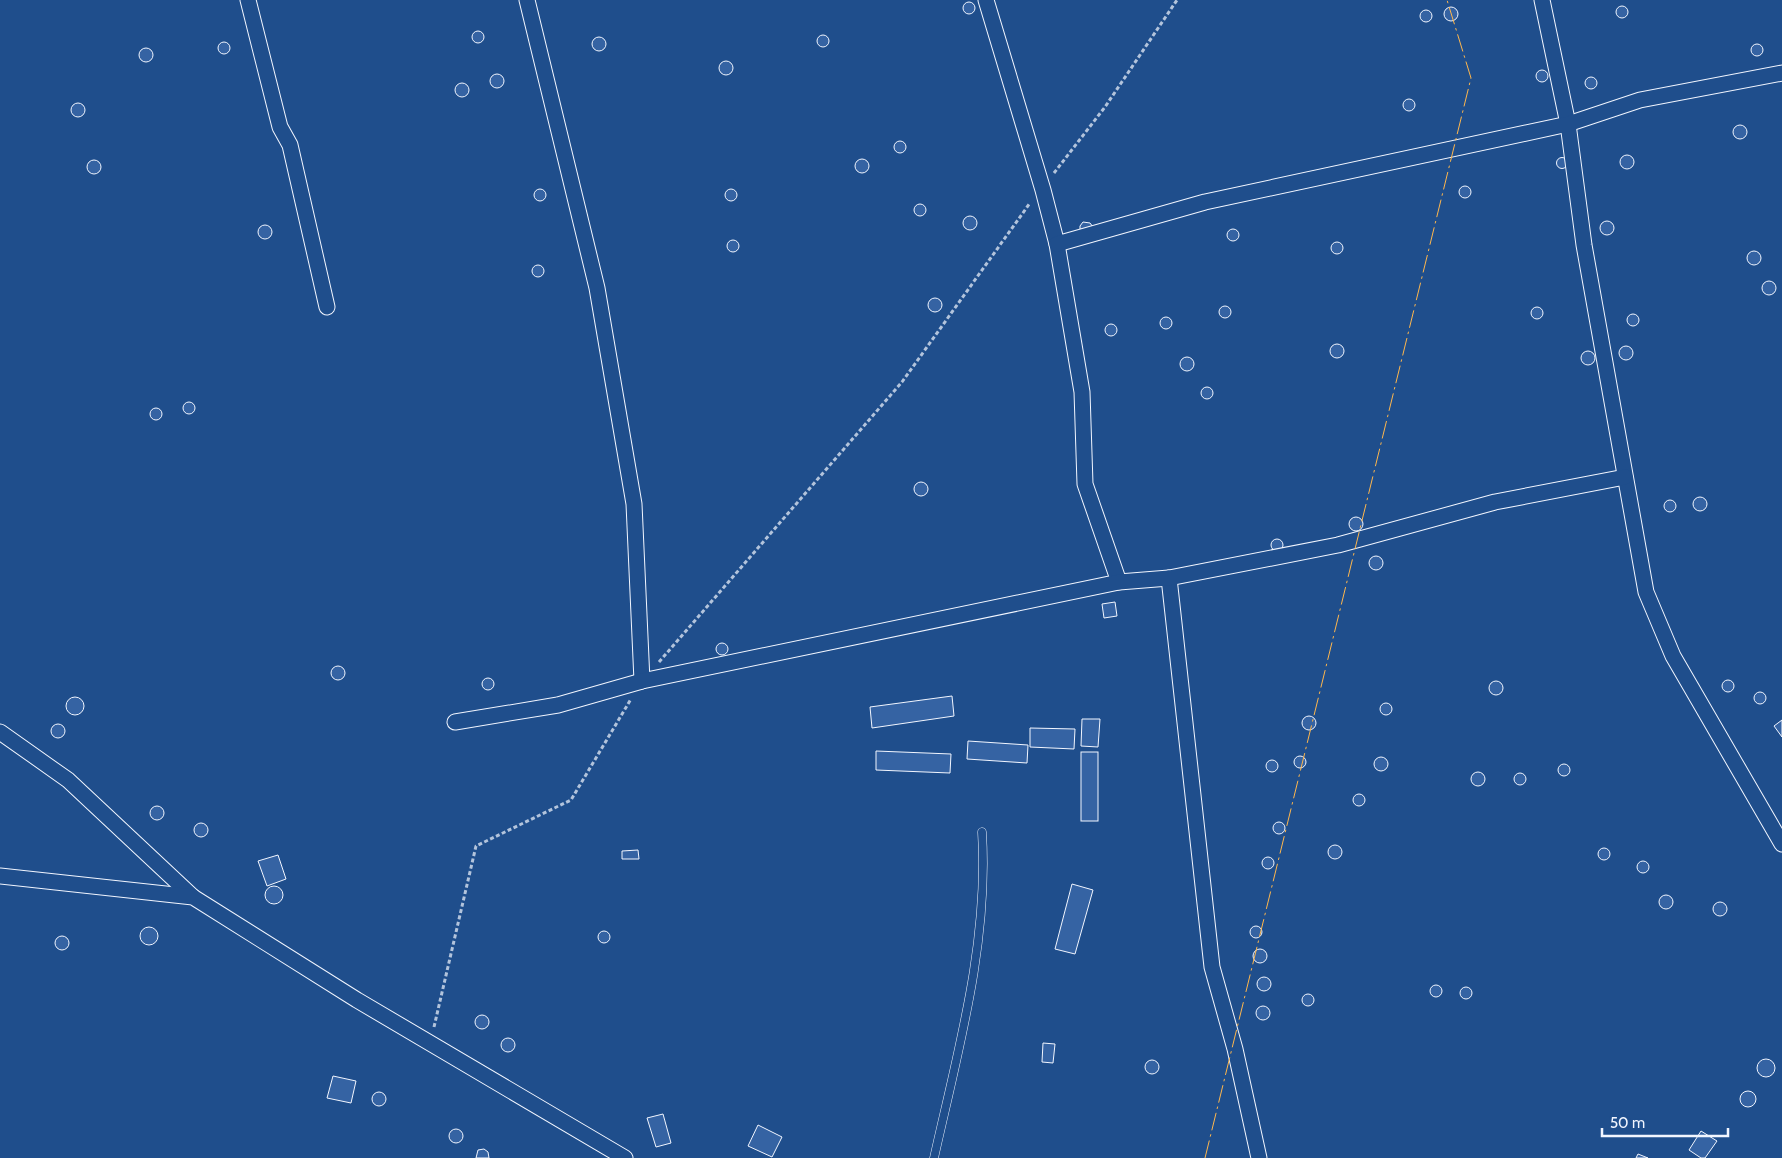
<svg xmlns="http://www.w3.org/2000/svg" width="1782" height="1158" font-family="Cabin,sans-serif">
<rect width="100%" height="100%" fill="#1f4e8c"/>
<g fill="#3563a3" stroke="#f2f6ff">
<circle cx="969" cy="8" r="6"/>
<circle cx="1622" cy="12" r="6"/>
<circle cx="1451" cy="14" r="7"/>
<circle cx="1426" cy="16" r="6"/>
<circle cx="478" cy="37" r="6"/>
<circle cx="823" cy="41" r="6"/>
<circle cx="599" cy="44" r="7"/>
<circle cx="224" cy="48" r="6"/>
<circle cx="1757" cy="50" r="6"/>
<circle cx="146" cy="55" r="7"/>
<circle cx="726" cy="68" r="7"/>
<circle cx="1542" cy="76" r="6"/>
<circle cx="497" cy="81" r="7"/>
<circle cx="1591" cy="83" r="6"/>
<circle cx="462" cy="90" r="7"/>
<circle cx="1409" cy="105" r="6"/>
<circle cx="78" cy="110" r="7"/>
<circle cx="1740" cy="132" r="7"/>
<circle cx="900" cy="147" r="6"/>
<circle cx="1627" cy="162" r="7"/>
<circle cx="1562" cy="163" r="5.5"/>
<circle cx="862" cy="166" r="7"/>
<circle cx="94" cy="167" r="7"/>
<circle cx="1465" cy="192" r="6"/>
<circle cx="540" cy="195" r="6"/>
<circle cx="731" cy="195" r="6"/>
<circle cx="920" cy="210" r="6"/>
<circle cx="970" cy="223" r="7"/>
<circle cx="1607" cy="228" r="7"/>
<path d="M 1083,222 L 1090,223 L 1093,227 L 1080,231 L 1080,226 Z"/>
<circle cx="265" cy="232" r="7"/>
<circle cx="1233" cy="235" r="6"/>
<circle cx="733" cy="246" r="6"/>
<circle cx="1337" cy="248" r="6"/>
<circle cx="1754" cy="258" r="7"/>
<circle cx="538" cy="271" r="6"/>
<circle cx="1769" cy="288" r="7"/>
<circle cx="935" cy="305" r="7"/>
<circle cx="1225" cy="312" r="6"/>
<circle cx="1537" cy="313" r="6"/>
<circle cx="1633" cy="320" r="6"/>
<circle cx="1166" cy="323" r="6"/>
<circle cx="1111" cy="330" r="6"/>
<circle cx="1337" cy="351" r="7"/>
<circle cx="1626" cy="353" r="7"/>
<circle cx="1588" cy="358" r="7"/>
<circle cx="1187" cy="364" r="7"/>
<circle cx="1207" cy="393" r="6"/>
<circle cx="189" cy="408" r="6"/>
<circle cx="156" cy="414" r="6"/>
<circle cx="921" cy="489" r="7"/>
<circle cx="1700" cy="504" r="7"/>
<circle cx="1670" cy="506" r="6"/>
<circle cx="1356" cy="524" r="7"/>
<circle cx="1277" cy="545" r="6"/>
<circle cx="1376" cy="563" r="7"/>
<path d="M 1115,602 L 1117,616 L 1104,618 L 1102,604 Z"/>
<circle cx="722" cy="649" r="6"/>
<circle cx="338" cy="673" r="7"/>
<circle cx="488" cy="684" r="6"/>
<circle cx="1728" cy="686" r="6"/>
<circle cx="1496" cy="688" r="7"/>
<circle cx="1760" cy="698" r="6"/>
<path d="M 952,696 L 954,716 L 872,728 L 870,707 Z"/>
<circle cx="75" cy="706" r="9"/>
<circle cx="1386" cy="709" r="6"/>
<circle cx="1309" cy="723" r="7"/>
<path d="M 1082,719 L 1100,719 L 1098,747 L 1081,746 Z"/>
<path d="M 1782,720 L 1782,737 L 1774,726 Z"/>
<circle cx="58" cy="731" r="7"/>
<path d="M 1030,728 L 1075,729 L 1074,749 L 1030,747 Z"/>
<path d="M 968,741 L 1028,745 L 1027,763 L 967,759 Z"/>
<path d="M 876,751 L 951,754 L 950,773 L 876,770 Z"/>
<rect x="1081" y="752" width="17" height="69"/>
<circle cx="1300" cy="762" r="6"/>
<circle cx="1381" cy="764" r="7"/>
<circle cx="1272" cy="766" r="6"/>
<circle cx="1564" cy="770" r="6"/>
<circle cx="1478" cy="779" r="7"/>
<circle cx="1520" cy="779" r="6"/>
<circle cx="1359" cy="800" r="6"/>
<circle cx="157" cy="813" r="7"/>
<circle cx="1279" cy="828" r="6"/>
<circle cx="201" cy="830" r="7"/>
<circle cx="1335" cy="852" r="7"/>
<circle cx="1604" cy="854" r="6"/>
<path d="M 638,850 L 639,859 L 622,859 L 622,851 Z"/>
<path d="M 278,855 L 286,879 L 267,886 L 258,861 Z"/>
<circle cx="1268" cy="863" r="6"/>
<circle cx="1643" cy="867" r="6"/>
<path d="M 1072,884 L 1093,890 L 1075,954 L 1055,949 Z"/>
<circle cx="274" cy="895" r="9"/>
<circle cx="1666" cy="902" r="7"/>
<circle cx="1720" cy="909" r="7"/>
<circle cx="1256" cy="932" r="6"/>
<circle cx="149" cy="936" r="9"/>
<circle cx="604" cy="937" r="6"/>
<circle cx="62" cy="943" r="7"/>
<circle cx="1260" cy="956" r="7"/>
<circle cx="1264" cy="984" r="7"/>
<circle cx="1436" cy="991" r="6"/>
<circle cx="1466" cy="993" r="6"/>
<circle cx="1308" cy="1000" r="6"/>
<circle cx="1263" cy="1013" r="7"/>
<circle cx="482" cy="1022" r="7"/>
<circle cx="508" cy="1045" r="7"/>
<path d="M 1043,1043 L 1055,1044 L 1053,1063 L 1042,1062 Z"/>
<circle cx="1766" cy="1068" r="9"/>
<circle cx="1152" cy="1067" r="7"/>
<path d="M 333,1076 L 356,1081 L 351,1103 L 327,1098 Z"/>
<circle cx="1748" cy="1099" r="8"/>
<circle cx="379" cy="1099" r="7"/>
<path d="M 663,1114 L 671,1143 L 656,1147 L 647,1118 Z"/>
<path d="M 758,1125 L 782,1137 L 772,1157 L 748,1146 Z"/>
<circle cx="456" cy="1136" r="7"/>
<path d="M 1701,1131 L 1717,1141 L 1705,1158 L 1701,1158 L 1689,1150 Z"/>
<path d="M 484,1149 L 488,1152 L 489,1158 L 476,1158 L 478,1150 Z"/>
<path d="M 1638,1154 L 1648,1158 L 1636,1158 Z"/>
</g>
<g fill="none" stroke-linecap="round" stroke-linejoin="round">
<g stroke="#f2f6ff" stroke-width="9">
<path id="lane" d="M 934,1158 C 958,1051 989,942 982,832"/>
</g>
<g stroke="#f2f6ff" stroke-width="17">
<g id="street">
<path d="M 248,0 L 280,127 L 290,145 L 327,307"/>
<path d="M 527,0 L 597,288 L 634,504 L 642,681"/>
<path d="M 986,0 L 1043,190 L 1057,244 L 1082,392 L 1085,484 L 1119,582"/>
<path d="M 1542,0 L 1568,124 L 1584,245 L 1646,592 L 1673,656 L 1782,844"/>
<path d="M 1057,244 L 1205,202 L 1568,124 L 1640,100 L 1782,73"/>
<path d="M 1169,578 L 1212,967 L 1235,1049 L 1259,1158"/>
<path d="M 455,722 L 558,705 L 642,681 L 1119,582 L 1169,578 L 1338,545 L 1495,502 L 1625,477"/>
<path d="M 0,732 L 68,780 L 193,897"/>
<path d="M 0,876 L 193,897 L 357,1000 L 625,1158"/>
</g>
</g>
<g stroke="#b3c4dc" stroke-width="3" stroke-dasharray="4 2.5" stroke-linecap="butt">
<path d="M 1054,173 L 1105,107 L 1177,0"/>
<path d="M 659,662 L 902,382 L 1030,203"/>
<path d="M 434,1027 L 476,846 L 571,800 L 631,699"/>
</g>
<use href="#lane" stroke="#1f4e8c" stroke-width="8"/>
<use href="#street" stroke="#1f4e8c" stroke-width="15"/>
<path stroke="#ffb74d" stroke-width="1" stroke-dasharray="18 4 2.5 4" stroke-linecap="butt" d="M 1205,1158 L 1471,78 L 1447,0"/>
</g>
<path d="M1602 1128v8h126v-8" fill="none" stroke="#f2f6ff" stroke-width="2.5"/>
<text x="1610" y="1128" font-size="15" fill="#f2f6ff" stroke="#1f4e8c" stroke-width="4" paint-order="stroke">50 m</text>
</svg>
